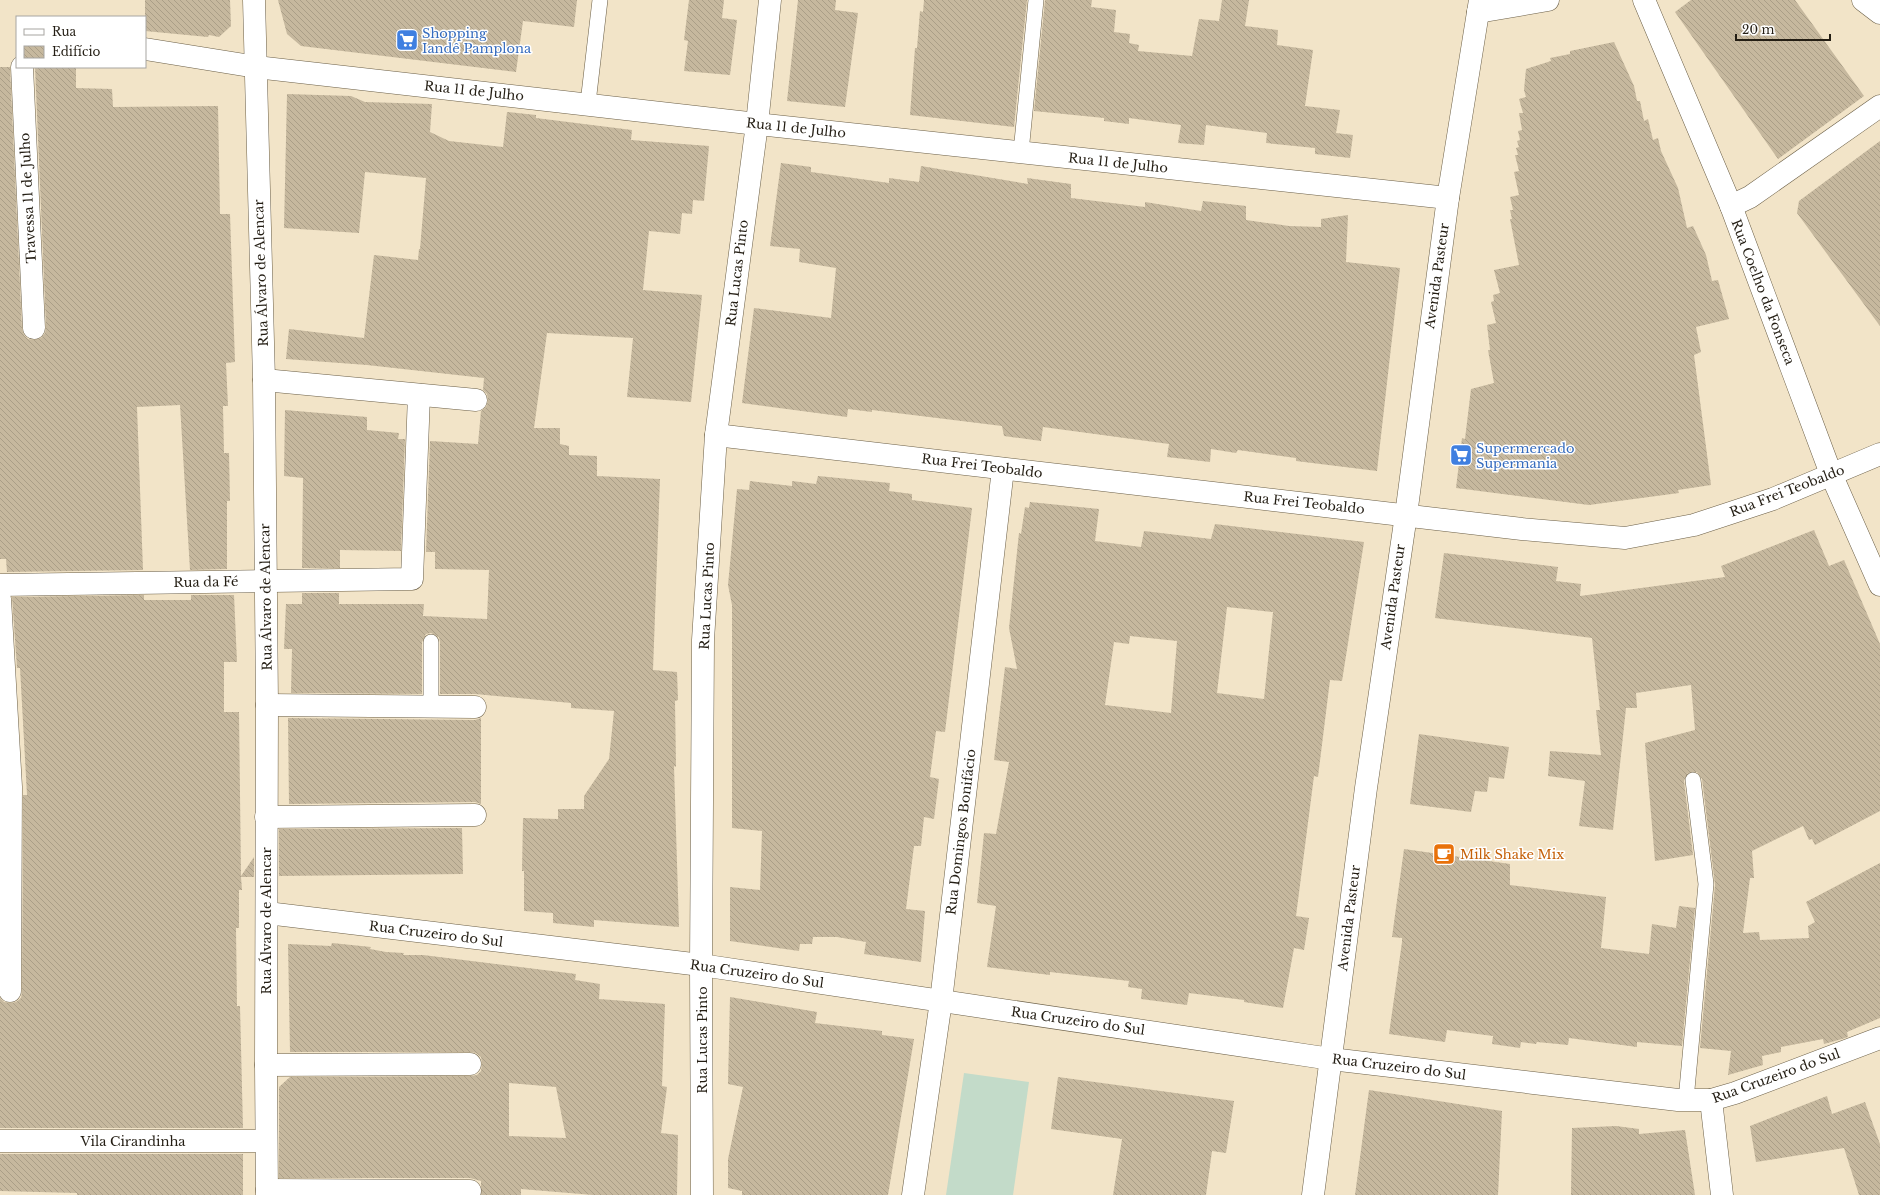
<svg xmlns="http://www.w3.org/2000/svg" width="1880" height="1195" font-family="'Libre Baskerville',serif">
<defs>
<pattern id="building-back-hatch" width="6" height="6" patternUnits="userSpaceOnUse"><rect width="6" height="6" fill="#c6b89e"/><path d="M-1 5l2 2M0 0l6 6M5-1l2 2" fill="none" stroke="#aa9e87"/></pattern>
</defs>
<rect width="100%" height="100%" fill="#f2e4c8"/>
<path fill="#c3dbc9" d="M 964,1073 L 1029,1082 L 1013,1195 L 946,1195 Z"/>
<g fill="url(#building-back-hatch)" fill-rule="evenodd">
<path d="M 145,0 L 230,0 L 231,26 L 219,37 L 209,35 L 208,37 L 145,31 Z"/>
<path d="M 278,0 L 577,0 L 574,27 L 523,21 L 516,72 L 301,46 L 287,34 Z"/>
<path d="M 689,0 L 724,0 L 722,18 L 737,20 L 730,75 L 684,71 L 688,41 L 684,40 Z"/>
<path d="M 798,0 L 836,0 L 835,10 L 858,13 L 845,107 L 787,101 Z"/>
<path d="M 924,0 L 1027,0 L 1014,127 L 910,115 L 915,48 L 917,48 L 920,11 L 923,12 Z"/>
<path d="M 1045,0 L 1092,0 L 1091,7 L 1116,10 L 1114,32 L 1130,34 L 1129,43 L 1139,45 L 1138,51 L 1192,56 L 1199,19 L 1219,21 L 1222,0 L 1249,0 L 1245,26 L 1278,30 L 1277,45 L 1313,50 L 1305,106 L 1340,110 L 1336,133 L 1353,135 L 1350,158 L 1315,154 L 1315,148 L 1266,143 L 1267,133 L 1206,125 L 1204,145 L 1178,143 L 1181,125 L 1129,118 L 1129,124 L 1104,121 L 1104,118 L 1034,111 Z"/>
<path d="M 1691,0 L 1795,0 L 1864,96 L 1778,159 L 1675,12 Z"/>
<path d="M 1614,42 L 1634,86 L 1637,101 L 1640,101 L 1644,121 L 1648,119 L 1653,140 L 1658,138 L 1661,151 L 1678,188 L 1687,228 L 1693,226 L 1706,255 L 1712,281 L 1718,280 L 1729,319 L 1696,327 L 1701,352 L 1694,355 L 1711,485 L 1678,490 L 1679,493 L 1589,505 L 1456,488 L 1462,438 L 1465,439 L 1471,389 L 1494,383 L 1488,350 L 1490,350 L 1487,325 L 1496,323 L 1491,302 L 1494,301 L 1493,295 L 1500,293 L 1494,270 L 1519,265 L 1510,219 L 1512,219 L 1510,210 L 1513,210 L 1510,197 L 1519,195 L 1514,172 L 1519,171 L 1515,155 L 1518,155 L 1516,148 L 1519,147 L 1517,141 L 1520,140 L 1518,131 L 1522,130 L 1519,113 L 1523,113 L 1519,99 L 1526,97 L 1524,90 L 1526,69 L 1551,61 L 1550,58 L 1570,54 L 1570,51 Z"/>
<path d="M 0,67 L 10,67 L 22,329 L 24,335 L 28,339 L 34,340 L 41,338 L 45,333 L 46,327 L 35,67 L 76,67 L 76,88 L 112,89 L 113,107 L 218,106 L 220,214 L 230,214 L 235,362 L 226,363 L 228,406 L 223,406 L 224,453 L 229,453 L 230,501 L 227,501 L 227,569 L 190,570 L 180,405 L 137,407 L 143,570 L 7,572 L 6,559 L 0,559 Z"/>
<path d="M 287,94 L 351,96 L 365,102 L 432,104 L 430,132 L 449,141 L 503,147 L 507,112 L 536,115 L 536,118 L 632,130 L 631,140 L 709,146 L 704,201 L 693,200 L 692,214 L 682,213 L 680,234 L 649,231 L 643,290 L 702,295 L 691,402 L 627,397 L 633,338 L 547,333 L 534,428 L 560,428 L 560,444 L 569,446 L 569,455 L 597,456 L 597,476 L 660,479 L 653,670 L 677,672 L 678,700 L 675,701 L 676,767 L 674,766 L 679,927 L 594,920 L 594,927 L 553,923 L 553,913 L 524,911 L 524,871 L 522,871 L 523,818 L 558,819 L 558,809 L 584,809 L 584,796 L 609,759 L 614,711 L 571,708 L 571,703 L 475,694 L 440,694 L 440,642 L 439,637 L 431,633 L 426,634 L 422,642 L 422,694 L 291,693 L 292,649 L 284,649 L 286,604 L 302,604 L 302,593 L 339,593 L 339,604 L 424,604 L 423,616 L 487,619 L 489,570 L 435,569 L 435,552 L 426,552 L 430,441 L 478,444 L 481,411 L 486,407 L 488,401 L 487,394 L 483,390 L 484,378 L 367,365 L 286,359 L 289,329 L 364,338 L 374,255 L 418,260 L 419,249 L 420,249 L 426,178 L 365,172 L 359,233 L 284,228 Z"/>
<path d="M 1880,141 L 1880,326 L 1797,213 L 1799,201 Z"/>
<path d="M 781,163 L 811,167 L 811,172 L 889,183 L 889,178 L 919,182 L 921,166 L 1028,184 L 1027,178 L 1071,184 L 1071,198 L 1145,207 L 1145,202 L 1201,211 L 1203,201 L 1246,206 L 1246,220 L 1289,226 L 1321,227 L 1321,219 L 1348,215 L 1346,262 L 1400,268 L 1377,471 L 1296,461 L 1296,458 L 1238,450 L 1236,453 L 1211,449 L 1210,462 L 1167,457 L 1169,444 L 1043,427 L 1041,441 L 1004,436 L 1002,426 L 872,410 L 872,412 L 848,409 L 847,417 L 742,403 L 754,308 L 831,318 L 836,268 L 799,262 L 800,249 L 770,246 Z"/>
<path d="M 285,410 L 367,417 L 367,430 L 399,433 L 398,439 L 405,439 L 401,551 L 340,550 L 340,568 L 302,568 L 303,478 L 284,476 Z"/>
<path d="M 818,476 L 890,483 L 889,491 L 912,494 L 912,500 L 972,508 L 945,732 L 936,731 L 930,777 L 939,779 L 934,819 L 924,817 L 921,846 L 914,846 L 906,909 L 925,911 L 921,962 L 864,954 L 866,942 L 837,937 L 813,937 L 812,944 L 800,944 L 799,951 L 730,941 L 730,887 L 760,890 L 762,831 L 732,828 L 732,605 L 728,585 L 737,489 L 749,490 L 750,481 L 792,486 L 792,481 L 816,484 Z"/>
<path d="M 1030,502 L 1099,509 L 1095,541 L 1141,547 L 1144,531 L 1211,539 L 1215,524 L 1364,542 L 1342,681 L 1330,680 L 1318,777 L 1314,776 L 1296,916 L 1309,918 L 1304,950 L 1294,948 L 1283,1008 L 1244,1002 L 1244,1000 L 1189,993 L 1187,1005 L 1141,999 L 1142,989 L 1128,987 L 1129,981 L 1050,972 L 1050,975 L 987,967 L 996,906 L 977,903 L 984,833 L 996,834 L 1009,762 L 994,760 L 1005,667 L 1017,669 L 1009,628 L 1019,533 L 1021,534 L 1025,507 L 1029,508 ZM 1227,607 L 1273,612 L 1264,699 L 1217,693 ZM 1130,636 L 1177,641 L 1171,713 L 1105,705 L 1114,642 L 1129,644 Z"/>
<path d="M 1814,530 L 1829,566 L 1844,560 L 1880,644 L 1880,811 L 1815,845 L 1812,839 L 1809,840 L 1803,826 L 1752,851 L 1754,878 L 1750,878 L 1743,933 L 1759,932 L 1760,940 L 1809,938 L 1808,926 L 1815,922 L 1806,902 L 1880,863 L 1880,1018 L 1847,1032 L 1848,1037 L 1842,1039 L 1824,1044 L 1823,1039 L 1781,1047 L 1781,1052 L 1762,1056 L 1763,1065 L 1728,1075 L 1731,1051 L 1700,1048 L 1715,885 L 1702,779 L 1697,772 L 1688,773 L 1684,781 L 1693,855 L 1655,861 L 1645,743 L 1695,730 L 1691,685 L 1636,693 L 1637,708 L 1626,708 L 1613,830 L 1579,826 L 1585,781 L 1548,776 L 1550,751 L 1601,755 L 1596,710 L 1600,710 L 1592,638 L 1435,618 L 1444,553 L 1558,567 L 1556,581 L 1581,584 L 1580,596 L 1725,577 L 1721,566 Z"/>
<path d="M 144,595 L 144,600 L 191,600 L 191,595 L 234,595 L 237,662 L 224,662 L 224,712 L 239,712 L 241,876 L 254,857 L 254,877 L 241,877 L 242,890 L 239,890 L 239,928 L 236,928 L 237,1006 L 240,1006 L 243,1128 L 0,1128 L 0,998 L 4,1002 L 10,1003 L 16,1002 L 21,998 L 22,991 L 23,795 L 27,795 L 20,668 L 17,668 L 12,597 Z"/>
<path d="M 288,718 L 475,720 L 481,718 L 481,804 L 475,802 L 289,804 Z"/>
<path d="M 1419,734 L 1509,747 L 1504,779 L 1489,777 L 1487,792 L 1475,791 L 1471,812 L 1410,804 Z"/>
<path d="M 462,828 L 463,874 L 279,876 L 279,829 Z"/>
<path d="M 1404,849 L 1510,864 L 1510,885 L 1606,897 L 1601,948 L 1649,954 L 1652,924 L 1676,928 L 1679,906 L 1695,908 L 1682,1046 L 1637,1042 L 1637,1047 L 1569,1038 L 1568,1045 L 1537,1042 L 1536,1044 L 1521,1042 L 1520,1048 L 1492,1044 L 1493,1036 L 1447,1030 L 1445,1042 L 1389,1034 L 1402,942 L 1402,938 L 1392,937 Z"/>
<path d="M 332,943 L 371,947 L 370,949 L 386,952 L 404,953 L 403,955 L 423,955 L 576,974 L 575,980 L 600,984 L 599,999 L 665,1004 L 662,1086 L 667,1087 L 661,1133 L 678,1135 L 677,1195 L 593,1195 L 521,1189 L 521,1195 L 481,1195 L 481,1181 L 470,1178 L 279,1178 L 279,1087 L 290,1077 L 470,1076 L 477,1075 L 481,1071 L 482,1064 L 481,1057 L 476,1053 L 470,1052 L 290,1052 L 288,944 L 331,946 ZM 509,1083 L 556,1087 L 566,1138 L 509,1136 Z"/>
<path d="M 730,997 L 817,1012 L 815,1023 L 882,1031 L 882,1035 L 914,1039 L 888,1195 L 742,1195 L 742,1191 L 728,1188 L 728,1159 L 743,1087 L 728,1084 Z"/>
<path d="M 1058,1077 L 1234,1101 L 1226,1153 L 1212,1151 L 1206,1195 L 1113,1195 L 1122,1139 L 1051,1129 Z"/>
<path d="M 1369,1090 L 1502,1111 L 1498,1195 L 1355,1195 Z"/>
<path d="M 1827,1096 L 1832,1114 L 1865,1102 L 1880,1144 L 1880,1195 L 1859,1195 L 1844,1148 L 1756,1162 L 1750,1126 Z"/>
<path d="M 1616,1126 L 1639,1129 L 1639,1134 L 1685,1130 L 1695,1195 L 1571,1195 L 1572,1128 Z"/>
<path d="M 0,1154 L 243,1154 L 243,1195 L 77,1195 L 77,1193 L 0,1191 Z"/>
</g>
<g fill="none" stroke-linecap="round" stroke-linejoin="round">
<g stroke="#6b5f47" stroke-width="16">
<g id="lane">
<path d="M 588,103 L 600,0"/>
<path d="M 1021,152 L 1036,0"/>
<path d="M 431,706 L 431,642"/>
<path d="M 1686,1100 L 1706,884 L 1693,780"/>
</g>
</g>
<g stroke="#6b5f47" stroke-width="23">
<g id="street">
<path d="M 254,0 L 264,380 L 267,705 L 266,1065 L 267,1195"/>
<path d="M 1644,0 L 1731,206 L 1831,474 L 1880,585"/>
<path d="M 1863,0 L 1880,13"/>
<path d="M 1478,12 L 1548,0"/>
<path d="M 145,49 L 256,67 L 757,124 L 1448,198"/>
<path d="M 22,67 L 34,328"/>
<path d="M 1731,206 L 1750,197 L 1880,106"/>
<path d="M 264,380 L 476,400"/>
<path d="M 716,435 L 1522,529 L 1625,538 L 1694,525 L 1773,499 L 1880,454"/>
<path d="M 0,585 L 412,579 L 419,395"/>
<path d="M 0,599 L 11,787 L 10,991"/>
<path d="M 267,705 L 475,707"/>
<path d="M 266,817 L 475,815"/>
<path d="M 267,913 L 701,965 L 1331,1059 L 1678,1100 L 1711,1100 L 1735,1093 L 1880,1038"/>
<path d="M 266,1065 L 470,1064"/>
<path d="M 1711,1100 L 1722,1195"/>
<path d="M 0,1141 L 266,1141"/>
<path d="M 267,1190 L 470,1191"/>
<path d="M 702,1195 L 701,965 L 703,640 L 716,435 L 757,124 L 770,0"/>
<path d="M 913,1195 L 941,1001 L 1003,469"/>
<path d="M 1313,1195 L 1366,788 L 1406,515 L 1448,198 L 1480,0"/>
</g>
</g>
<use href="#lane" stroke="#fff" stroke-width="15"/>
<use href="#street" stroke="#fff" stroke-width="22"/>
</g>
<defs>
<g id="supermarket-square" transform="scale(1.15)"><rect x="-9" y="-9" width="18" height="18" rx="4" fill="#3f7fe0" stroke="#fff"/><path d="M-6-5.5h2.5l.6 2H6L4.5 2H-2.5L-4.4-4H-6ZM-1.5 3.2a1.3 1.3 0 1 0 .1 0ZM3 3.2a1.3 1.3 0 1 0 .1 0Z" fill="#fff"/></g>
<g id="cafe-square" transform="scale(1.15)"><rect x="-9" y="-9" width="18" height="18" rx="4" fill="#e8710a" stroke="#fff"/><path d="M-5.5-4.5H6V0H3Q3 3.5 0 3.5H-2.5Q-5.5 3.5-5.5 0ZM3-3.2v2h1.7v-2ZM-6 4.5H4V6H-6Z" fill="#fff"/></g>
</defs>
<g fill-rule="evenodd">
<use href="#supermarket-square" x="407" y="40"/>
<use href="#supermarket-square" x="1461" y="455"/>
<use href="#cafe-square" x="1444" y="854"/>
</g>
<g text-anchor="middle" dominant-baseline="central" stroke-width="3" stroke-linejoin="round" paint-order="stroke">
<g font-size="13" fill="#366cbe" stroke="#fff" text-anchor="start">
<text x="422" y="33">Shopping<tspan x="422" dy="15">Iandê Pamplona</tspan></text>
<text x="1476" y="448">Supermercado<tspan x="1476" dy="15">Supermania</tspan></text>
</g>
<g font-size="13" fill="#241e14" stroke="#fff">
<text transform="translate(474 91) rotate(6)">Rua 11 de Julho</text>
<text transform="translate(796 128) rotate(6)">Rua 11 de Julho</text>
<text transform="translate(1118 163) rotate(6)">Rua 11 de Julho</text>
<text transform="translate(28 198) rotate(-93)">Travessa 11 de Julho</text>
<text transform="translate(261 273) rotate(-92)">Rua Álvaro de Alencar</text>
<text transform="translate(737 273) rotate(-83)">Rua Lucas Pinto</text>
<text transform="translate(1437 276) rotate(-82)">Avenida Pasteur</text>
<text transform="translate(1763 292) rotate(69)">Rua Coelho da Fonseca</text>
<text transform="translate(982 466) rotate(7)">Rua Frei Teobaldo</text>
<text transform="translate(1787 491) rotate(-21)">Rua Frei Teobaldo</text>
<text transform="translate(1304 503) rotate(6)">Rua Frei Teobaldo</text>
<text transform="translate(206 582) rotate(-1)">Rua da Fé</text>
<text transform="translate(707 596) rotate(-87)">Rua Lucas Pinto</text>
<text transform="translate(266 597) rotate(-91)">Rua Álvaro de Alencar</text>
<text transform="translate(1393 597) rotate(-82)">Avenida Pasteur</text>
<text transform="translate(961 832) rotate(-83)">Rua Domingos Bonifácio</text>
<text transform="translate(1349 918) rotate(-83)">Avenida Pasteur</text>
<text transform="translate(266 921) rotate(-90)">Rua Álvaro de Alencar</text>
<text transform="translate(436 934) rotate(7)">Rua Cruzeiro do Sul</text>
<text transform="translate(757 974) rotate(8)">Rua Cruzeiro do Sul</text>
<text transform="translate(1078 1021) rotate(8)">Rua Cruzeiro do Sul</text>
<text transform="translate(702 1040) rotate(-90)">Rua Lucas Pinto</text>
<text transform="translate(1399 1067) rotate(7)">Rua Cruzeiro do Sul</text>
<text transform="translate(1776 1076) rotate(-20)">Rua Cruzeiro do Sul</text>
<text x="133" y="1141">Vila Cirandinha</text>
</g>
<g font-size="13" fill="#c56008" stroke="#fff" text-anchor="start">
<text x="1460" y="854">Milk Shake Mix</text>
</g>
</g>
<rect x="16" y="16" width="130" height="52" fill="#ffffff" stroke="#a7a5a1"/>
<rect x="24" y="29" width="20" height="6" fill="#ffffff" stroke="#a7a5a1"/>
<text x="52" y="36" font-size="12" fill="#241e14">Rua</text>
<rect x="24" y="46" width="20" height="12" fill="url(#building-back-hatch)" stroke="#a7a5a1"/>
<text x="52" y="56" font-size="12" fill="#241e14">Edifício</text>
<path d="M1736 34v6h94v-6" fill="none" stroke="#241e14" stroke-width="2"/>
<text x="1742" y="34" font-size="12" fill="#241e14" stroke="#ffffff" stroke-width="3" paint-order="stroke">20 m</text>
</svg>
